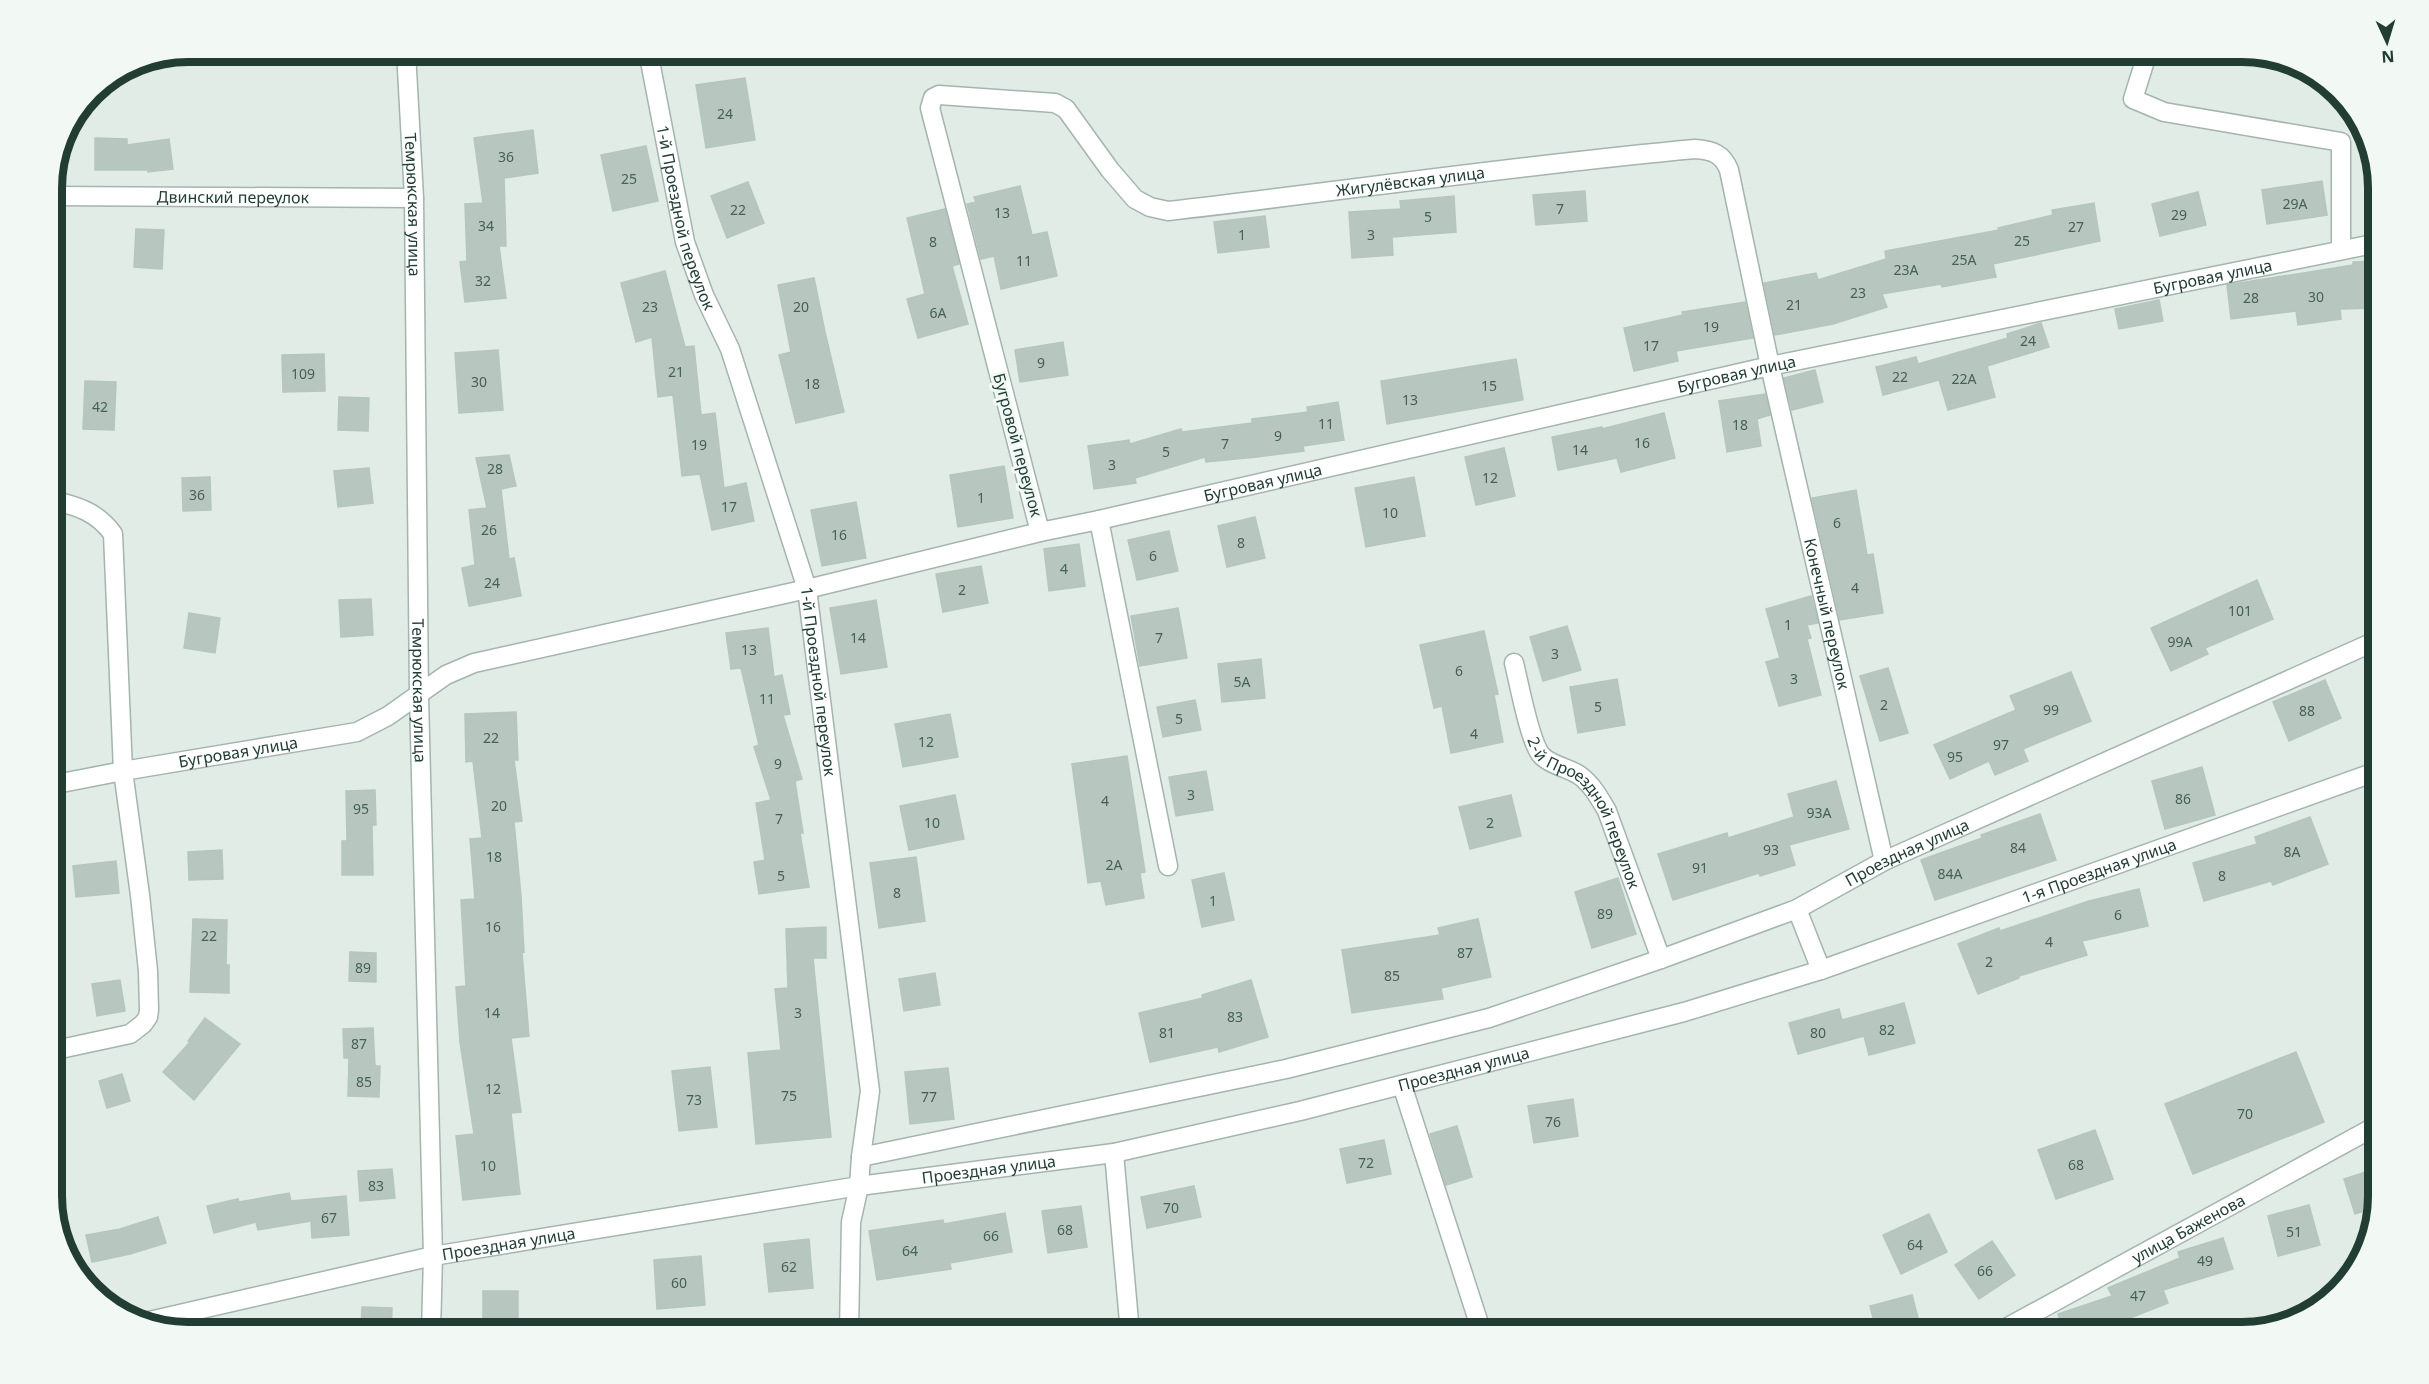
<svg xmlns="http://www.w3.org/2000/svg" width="2429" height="1384" font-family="'Noto Sans',sans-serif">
<rect width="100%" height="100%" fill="#e1ece7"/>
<g fill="#b7c7c0" stroke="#b4c6bd" stroke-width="1.5">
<path d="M 745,78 L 755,140 L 706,148 L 696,85 Z"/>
<path d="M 533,130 L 538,173 L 504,178 L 506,246 L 499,246 L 506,298 L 465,302 L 460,262 L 467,261 L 465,204 L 483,203 L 474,138 Z"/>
<path d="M 95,138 L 127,139 L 127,145 L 169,139 L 173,169 L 148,172 L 148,170 L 95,170 Z"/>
<path d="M 646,146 L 658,201 L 613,211 L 601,155 Z"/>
<path d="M 2322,181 L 2327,215 L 2267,224 L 2262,190 Z"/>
<path d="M 748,182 L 764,223 L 727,238 L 711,196 Z"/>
<path d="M 1020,186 L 1032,235 L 1047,232 L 1057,276 L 1001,289 L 994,256 L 981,259 L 967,204 L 976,202 L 974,197 Z"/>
<path d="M 1585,191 L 1587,221 L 1536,225 L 1533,195 Z"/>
<path d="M 2198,192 L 2206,225 L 2160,236 L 2152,204 Z"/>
<path d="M 1454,196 L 1456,232 L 1392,237 L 1393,255 L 1352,258 L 1349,212 L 1401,209 L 1400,201 Z"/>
<path d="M 2094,203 L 2100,241 L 1993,264 L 1996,277 L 1942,287 L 1941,284 L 1882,294 L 1887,307 L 1833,324 L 1775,335 L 1764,283 L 1816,273 L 1818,280 L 1886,259 L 1885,251 L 1999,230 L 1998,228 L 2053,215 L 2052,210 Z"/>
<path d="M 945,209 L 959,264 L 952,266 L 968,324 L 918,338 L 907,299 L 925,294 L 907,218 Z"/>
<path d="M 1265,216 L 1269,247 L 1218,253 L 1214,222 Z"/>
<path d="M 136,229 L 164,230 L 162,269 L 134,267 Z"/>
<path d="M 2378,261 L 2378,308 L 2340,309 L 2341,319 L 2298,325 L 2296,311 L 2231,319 L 2227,285 L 2353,265 L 2353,262 Z"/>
<path d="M 665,271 L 685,347 L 694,346 L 701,415 L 715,413 L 724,488 L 746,483 L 754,521 L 712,530 L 700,474 L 682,476 L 673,395 L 658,397 L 652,337 L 636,342 L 621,283 Z"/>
<path d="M 814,278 L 825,332 L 844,412 L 796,423 L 779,355 L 791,352 L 778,285 Z"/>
<path d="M 2159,300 L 2163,321 L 2119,329 L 2115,309 Z"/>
<path d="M 1745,302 L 1753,338 L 1676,351 L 1678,361 L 1634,371 L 1624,328 L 1683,315 L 1682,312 Z"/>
<path d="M 2041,323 L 2049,347 L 1987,366 L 1995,397 L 1948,410 L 1939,380 L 1883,395 L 1876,367 L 1916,357 L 1918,364 L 2008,338 L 2007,334 Z"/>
<path d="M 1063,342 L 1068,375 L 1020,382 L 1015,350 Z"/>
<path d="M 498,350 L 503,410 L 459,413 L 455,353 Z"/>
<path d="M 324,354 L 325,391 L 283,392 L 282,355 Z"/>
<path d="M 1516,359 L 1523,400 L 1387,424 L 1381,381 Z"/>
<path d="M 1815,370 L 1823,402 L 1792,410 L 1784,378 Z"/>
<path d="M 85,381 L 116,382 L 114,430 L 83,429 Z"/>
<path d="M 1765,394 L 1770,415 L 1757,419 L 1761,446 L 1727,452 L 1719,401 Z"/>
<path d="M 339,397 L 369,398 L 368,431 L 338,430 Z"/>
<path d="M 1338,402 L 1344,440 L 1303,446 L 1304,451 L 1257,457 L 1206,462 L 1205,457 L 1135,478 L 1136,483 L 1094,489 L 1088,446 L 1129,440 L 1130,444 L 1181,429 L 1182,432 L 1252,423 L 1252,419 L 1308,412 L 1307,407 Z"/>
<path d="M 1664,413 L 1675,458 L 1621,472 L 1617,458 L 1558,470 L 1552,437 L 1602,427 L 1602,429 Z"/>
<path d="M 1504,448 L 1515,496 L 1476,505 L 1465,457 Z"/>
<path d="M 509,455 L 516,486 L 501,489 L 509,559 L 514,558 L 521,596 L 469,606 L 462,568 L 475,565 L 469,510 L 487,508 L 476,458 Z"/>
<path d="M 1004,466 L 1013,518 L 958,527 L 950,475 Z"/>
<path d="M 369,468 L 373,503 L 338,507 L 334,471 Z"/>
<path d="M 210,477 L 211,510 L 183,511 L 182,478 Z"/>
<path d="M 1414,477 L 1425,536 L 1366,547 L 1355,488 Z"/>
<path d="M 1856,490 L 1867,555 L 1873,554 L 1883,613 L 1840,620 L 1812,498 Z"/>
<path d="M 856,502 L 866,558 L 822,566 L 811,510 Z"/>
<path d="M 1255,517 L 1265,558 L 1227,567 L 1218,526 Z"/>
<path d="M 1169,531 L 1178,571 L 1137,580 L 1128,540 Z"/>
<path d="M 1079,544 L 1085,586 L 1049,591 L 1044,549 Z"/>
<path d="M 981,566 L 988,603 L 943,612 L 936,574 Z"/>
<path d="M 2257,580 L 2273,619 L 2205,648 L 2208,654 L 2171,671 L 2151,628 Z"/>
<path d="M 1811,596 L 1818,623 L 1807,625 L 1811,638 L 1807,639 L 1821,695 L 1779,706 L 1766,662 L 1780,658 L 1766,609 Z"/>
<path d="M 371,599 L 373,635 L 341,637 L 339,600 Z"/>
<path d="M 876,600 L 887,667 L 841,674 L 830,608 Z"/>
<path d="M 1178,608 L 1187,658 L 1140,666 L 1131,616 Z"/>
<path d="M 189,613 L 220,618 L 215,653 L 184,648 Z"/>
<path d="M 1567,626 L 1581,670 L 1543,681 L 1530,637 Z"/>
<path d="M 768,628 L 774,677 L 782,675 L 790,714 L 783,715 L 802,779 L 795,781 L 803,833 L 800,833 L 809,887 L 759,894 L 754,862 L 765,860 L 756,803 L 771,800 L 754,747 L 759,745 L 741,668 L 731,669 L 726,633 Z"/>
<path d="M 1484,631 L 1498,694 L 1494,695 L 1503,742 L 1451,753 L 1442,706 L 1434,708 L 1420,645 Z"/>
<path d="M 1261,659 L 1265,698 L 1222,702 L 1218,664 Z"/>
<path d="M 1888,668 L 1908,733 L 1880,741 L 1860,676 Z"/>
<path d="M 2071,672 L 2091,721 L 2023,749 L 2028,761 L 1995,775 L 1989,761 L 1950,779 L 1934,745 L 2016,710 L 2010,696 Z"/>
<path d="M 1617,679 L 1625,725 L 1578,733 L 1570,687 Z"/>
<path d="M 2325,680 L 2341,718 L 2289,741 L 2273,702 Z"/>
<path d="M 1195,700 L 1201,730 L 1163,737 L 1157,707 Z"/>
<path d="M 516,712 L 518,760 L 514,760 L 522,821 L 514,822 L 521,896 L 524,952 L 522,953 L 529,1036 L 511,1038 L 521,1112 L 511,1113 L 520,1194 L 463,1200 L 456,1136 L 474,1134 L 460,1042 L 456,987 L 466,986 L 461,900 L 475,899 L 470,839 L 482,838 L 473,761 L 466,762 L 465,714 Z"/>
<path d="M 950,714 L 958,757 L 903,767 L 895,724 Z"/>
<path d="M 1127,756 L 1145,872 L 1140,873 L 1144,898 L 1106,905 L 1101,881 L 1088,883 L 1072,764 Z"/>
<path d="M 2202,767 L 2215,815 L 2165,829 L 2152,781 Z"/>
<path d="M 1206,771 L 1213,810 L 1176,816 L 1169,777 Z"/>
<path d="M 1836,781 L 1849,829 L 1789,845 L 1795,865 L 1760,876 L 1759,873 L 1673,900 L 1658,854 L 1727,833 L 1728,838 L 1794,817 L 1788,794 Z"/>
<path d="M 375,790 L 376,825 L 372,825 L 373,875 L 342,875 L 342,841 L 347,841 L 346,791 Z"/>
<path d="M 955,795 L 964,839 L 909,850 L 900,806 Z"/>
<path d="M 1511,795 L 1521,836 L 1470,849 L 1459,807 Z"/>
<path d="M 2040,814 L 2056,860 L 1935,900 L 1921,860 L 1982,838 L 1981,835 Z"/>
<path d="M 2310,817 L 2328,864 L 2273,885 L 2271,881 L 2204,901 L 2193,863 L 2257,844 L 2255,837 Z"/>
<path d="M 222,850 L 223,879 L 189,880 L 188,852 Z"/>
<path d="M 916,857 L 925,921 L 879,928 L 870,863 Z"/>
<path d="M 116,861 L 119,893 L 76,897 L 73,866 Z"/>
<path d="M 1224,873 L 1234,920 L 1202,927 L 1192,880 Z"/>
<path d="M 1618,878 L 1636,934 L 1592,948 L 1575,892 Z"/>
<path d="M 2139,889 L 2148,926 L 2082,941 L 2087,955 L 2019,976 L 2019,978 L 1978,994 L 1958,944 L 1999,928 L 2000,931 L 2089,901 Z"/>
<path d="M 193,919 L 227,920 L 226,965 L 229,965 L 229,993 L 190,992 Z"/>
<path d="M 1478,919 L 1491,977 L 1441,988 L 1443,999 L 1352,1013 L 1342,950 L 1440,935 L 1438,928 Z"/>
<path d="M 826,927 L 826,958 L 813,958 L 831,1137 L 756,1144 L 748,1053 L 781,1050 L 775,989 L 788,988 L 786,929 Z"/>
<path d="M 350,952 L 376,953 L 376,982 L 349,981 Z"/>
<path d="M 935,973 L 940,1005 L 904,1011 L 899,979 Z"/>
<path d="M 120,980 L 125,1011 L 97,1016 L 92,984 Z"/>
<path d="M 1251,980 L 1268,1037 L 1219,1052 L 1218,1047 L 1150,1062 L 1139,1013 L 1203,998 L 1202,995 Z"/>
<path d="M 1904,1003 L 1915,1043 L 1869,1055 L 1864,1036 L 1798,1054 L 1789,1023 L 1839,1009 L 1842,1020 Z"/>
<path d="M 205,1018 L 240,1044 L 194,1100 L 163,1072 L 190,1042 L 188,1041 Z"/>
<path d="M 373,1028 L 375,1066 L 380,1066 L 379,1097 L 348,1096 L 349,1058 L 344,1058 L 343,1029 Z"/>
<path d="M 2296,1052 L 2324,1122 L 2193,1174 L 2165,1104 Z"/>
<path d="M 710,1067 L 717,1127 L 679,1131 L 672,1071 Z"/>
<path d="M 948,1068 L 954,1119 L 910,1124 L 905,1072 Z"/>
<path d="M 122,1074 L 130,1101 L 107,1108 L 99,1081 Z"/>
<path d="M 1573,1099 L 1578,1136 L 1534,1143 L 1528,1106 Z"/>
<path d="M 1457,1126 L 1472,1177 L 1446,1185 L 1430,1134 Z"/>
<path d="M 2095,1130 L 2113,1179 L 2056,1199 L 2038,1150 Z"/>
<path d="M 1384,1140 L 1391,1174 L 1347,1183 L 1340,1149 Z"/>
<path d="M 2378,1168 L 2378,1197 L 2375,1207 L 2355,1214 L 2344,1179 Z"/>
<path d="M 392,1169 L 395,1198 L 360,1201 L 358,1171 Z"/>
<path d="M 1194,1186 L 1201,1217 L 1147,1228 L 1141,1197 Z"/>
<path d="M 289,1193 L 291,1201 L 346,1196 L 349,1235 L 312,1238 L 311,1221 L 258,1230 L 256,1222 L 214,1233 L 207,1206 L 238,1199 L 239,1202 Z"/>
<path d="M 2309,1205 L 2320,1245 L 2278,1256 L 2268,1216 Z"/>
<path d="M 1081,1206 L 1087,1247 L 1048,1253 L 1042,1211 Z"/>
<path d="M 1005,1213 L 1012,1252 L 950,1263 L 951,1269 L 877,1280 L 869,1231 L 943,1220 L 944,1224 Z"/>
<path d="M 1929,1214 L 1947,1252 L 1901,1274 L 1883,1235 Z"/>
<path d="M 158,1217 L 166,1243 L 130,1254 L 92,1262 L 86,1235 L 120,1229 Z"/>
<path d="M 2223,1238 L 2233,1269 L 2163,1290 L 2168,1303 L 2107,1327 L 2109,1333 L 2064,1333 L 2058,1314 L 2112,1296 L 2108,1288 L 2180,1258 L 2178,1252 Z"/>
<path d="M 809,1239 L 813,1288 L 769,1292 L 764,1244 Z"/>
<path d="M 1992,1241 L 2015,1275 L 1979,1299 L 1955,1265 Z"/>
<path d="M 701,1256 L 705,1305 L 657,1309 L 654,1260 Z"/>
<rect x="483" y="1291" width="35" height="42"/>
<path d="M 1912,1295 L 1922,1333 L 1877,1333 L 1870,1306 Z"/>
<path d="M 362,1307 L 392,1308 L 391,1333 L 361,1333 Z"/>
</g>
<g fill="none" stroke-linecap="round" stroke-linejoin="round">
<g stroke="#a4b4ae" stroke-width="21">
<g id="minor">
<path id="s1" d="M 406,51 L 414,198 L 419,696 L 433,1256 L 431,1333"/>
<path id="s2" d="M 648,51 L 685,242 L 704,295 L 730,349 L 807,589 L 870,1091 L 861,1157 L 859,1186 L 851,1222 L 849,1333"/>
<path d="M 2148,51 L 2133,99 L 2164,112 L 2341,142 L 2341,250"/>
<path id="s3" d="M 51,196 L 414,198"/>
<path d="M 51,500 C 78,506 97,512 113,534 L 123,771 L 140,895 L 148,971 L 149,1010 L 148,1017 L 143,1024 L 130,1034 L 51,1051"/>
<path id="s4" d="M 1099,520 L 1770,366 L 2378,243"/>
<path id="s5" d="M 1514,663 C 1519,683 1530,744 1542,756 C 1552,766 1567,767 1579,775 C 1592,784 1600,799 1607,811 L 1661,959"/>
<path id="s6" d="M 51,785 L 123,771 L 357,732 L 388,716 L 446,675 L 474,663 L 807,589 L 1040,532"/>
<path id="s7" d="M 1168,866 L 1099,520 L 1040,532 L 930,108 L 933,98 L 939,95 L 1055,103 L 1066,109 L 1110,170 L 1135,199 L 1150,207 L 1168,211 C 1344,191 1519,165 1695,149 C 1712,150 1723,154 1729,170 L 1770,366 L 1884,861"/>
<path d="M 1797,909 L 1821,970"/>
<path d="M 1402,1085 L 1482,1333"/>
<path d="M 1114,1153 L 1130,1333"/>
<path id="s8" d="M 861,1157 L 1286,1069 L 1489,1018 L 1661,959 L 1797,909 L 1884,861 L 2378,640"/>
<path id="s9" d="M 145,1322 L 433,1256 L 859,1186 L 1114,1153 L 1300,1111 L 1684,1012 L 1821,970 L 2378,771"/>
<path id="s10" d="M 1997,1333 L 2378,1125"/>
</g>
</g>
<use href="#minor" stroke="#fff" stroke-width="18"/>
</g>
<g text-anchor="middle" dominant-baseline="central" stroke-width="6" stroke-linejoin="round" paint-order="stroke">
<g font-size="14" fill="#466057">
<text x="725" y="113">24</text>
<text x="506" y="156">36</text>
<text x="629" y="178">25</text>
<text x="2295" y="203">29А</text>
<text x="1560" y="208">7</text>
<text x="738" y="209">22</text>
<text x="1002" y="212">13</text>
<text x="2179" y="214">29</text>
<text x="1428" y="216">5</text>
<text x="486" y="225">34</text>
<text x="2076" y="226">27</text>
<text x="1242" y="234">1</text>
<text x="1371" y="234">3</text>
<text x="2022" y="240">25</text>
<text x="933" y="241">8</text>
<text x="1964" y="259">25А</text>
<text x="1024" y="260">11</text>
<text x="1906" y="269">23А</text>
<text x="483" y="280">32</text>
<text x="1858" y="292">23</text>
<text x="2316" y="296">30</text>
<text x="2251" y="297">28</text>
<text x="1794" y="304">21</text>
<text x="650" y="306">23</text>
<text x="801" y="306">20</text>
<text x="938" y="312">6А</text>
<text x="1711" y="326">19</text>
<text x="2028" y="340">24</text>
<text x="1651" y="345">17</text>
<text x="1041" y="362">9</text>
<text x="676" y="371">21</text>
<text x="303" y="373">109</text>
<text x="1900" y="376">22</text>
<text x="1964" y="378">22А</text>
<text x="479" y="381">30</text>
<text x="812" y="383">18</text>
<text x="1489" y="385">15</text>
<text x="1410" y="399">13</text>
<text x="100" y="406">42</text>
<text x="1326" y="423">11</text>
<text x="1740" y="424">18</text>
<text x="1278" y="435">9</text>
<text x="1642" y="442">16</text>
<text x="1225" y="443">7</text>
<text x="699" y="444">19</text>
<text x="1580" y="449">14</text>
<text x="1166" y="451">5</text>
<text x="1112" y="464">3</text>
<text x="495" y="468">28</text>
<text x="1490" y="477">12</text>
<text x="197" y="494">36</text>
<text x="981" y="497">1</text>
<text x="729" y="506">17</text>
<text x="1390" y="512">10</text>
<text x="1837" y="522">6</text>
<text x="489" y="529">26</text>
<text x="839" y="534">16</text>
<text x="1241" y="542">8</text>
<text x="1153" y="555">6</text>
<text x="1064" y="568">4</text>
<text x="492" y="582">24</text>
<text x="1855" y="587">4</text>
<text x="962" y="589">2</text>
<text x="2240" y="610">101</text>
<text x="1788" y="624">1</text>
<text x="858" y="637">14</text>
<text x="1159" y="637">7</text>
<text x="2180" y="641">99А</text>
<text x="749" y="649">13</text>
<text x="1555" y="653">3</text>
<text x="1459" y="670">6</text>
<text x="1794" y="678">3</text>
<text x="1242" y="681">5А</text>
<text x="767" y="698">11</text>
<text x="1884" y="704">2</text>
<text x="1598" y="706">5</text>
<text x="2051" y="709">99</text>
<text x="2307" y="710">88</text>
<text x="1179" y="718">5</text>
<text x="1474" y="733">4</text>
<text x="491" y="737">22</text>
<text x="926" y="741">12</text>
<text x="2001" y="744">97</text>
<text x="1955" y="756">95</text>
<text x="778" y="763">9</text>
<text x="1191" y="794">3</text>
<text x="2183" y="798">86</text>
<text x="1105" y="800">4</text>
<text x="499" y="805">20</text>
<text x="361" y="808">95</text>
<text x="1819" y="812">93А</text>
<text x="779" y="818">7</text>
<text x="932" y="822">10</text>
<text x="1490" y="822">2</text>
<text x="2018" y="847">84</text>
<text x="1771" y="849">93</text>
<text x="2292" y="851">8А</text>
<text x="494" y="856">18</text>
<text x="1114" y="864">2А</text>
<text x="1700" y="867">91</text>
<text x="1950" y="873">84А</text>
<text x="781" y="875">5</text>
<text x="2222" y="875">8</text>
<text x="897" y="892">8</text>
<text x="1213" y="900">1</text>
<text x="1605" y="913">89</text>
<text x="2118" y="914">6</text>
<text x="493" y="926">16</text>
<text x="209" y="935">22</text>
<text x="2049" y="941">4</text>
<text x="1465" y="952">87</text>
<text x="1989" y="961">2</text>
<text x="363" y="967">89</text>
<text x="1392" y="975">85</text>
<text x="492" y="1012">14</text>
<text x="798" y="1012">3</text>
<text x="1235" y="1016">83</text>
<text x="1887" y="1029">82</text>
<text x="1167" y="1032">81</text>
<text x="1818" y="1032">80</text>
<text x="359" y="1043">87</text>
<text x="364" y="1081">85</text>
<text x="493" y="1088">12</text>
<text x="789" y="1095">75</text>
<text x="929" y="1096">77</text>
<text x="694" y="1099">73</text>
<text x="2245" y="1113">70</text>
<text x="1553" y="1121">76</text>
<text x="1366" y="1162">72</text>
<text x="2076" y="1164">68</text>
<text x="488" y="1165">10</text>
<text x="376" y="1185">83</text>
<text x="1171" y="1207">70</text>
<text x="329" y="1217">67</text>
<text x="1065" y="1229">68</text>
<text x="2294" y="1231">51</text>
<text x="991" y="1235">66</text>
<text x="1915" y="1244">64</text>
<text x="910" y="1250">64</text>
<text x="2205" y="1260">49</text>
<text x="789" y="1266">62</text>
<text x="1985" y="1270">66</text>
<text x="679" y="1282">60</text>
<text x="2138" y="1295">47</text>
</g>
<g font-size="16" fill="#213d34" stroke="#f2f9f5">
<text stroke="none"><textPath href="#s7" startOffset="1390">Жигулёвская улица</textPath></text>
<text stroke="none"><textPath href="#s3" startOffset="182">Двинский переулок</textPath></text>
<text stroke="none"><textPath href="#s1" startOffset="154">Темрюкская улица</textPath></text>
<text stroke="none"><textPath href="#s2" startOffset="171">1-й Проездной переулок</textPath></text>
<text stroke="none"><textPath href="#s4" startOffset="1140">Бугровая улица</textPath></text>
<text stroke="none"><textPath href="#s4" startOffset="654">Бугровая улица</textPath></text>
<text transform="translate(1018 445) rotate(75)">Бугровой переулок</text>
<text stroke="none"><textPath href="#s4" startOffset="168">Бугровая улица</textPath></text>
<text stroke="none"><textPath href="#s7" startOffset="2174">Конечный переулок</textPath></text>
<text stroke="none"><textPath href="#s2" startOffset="656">1-й Проездной переулок</textPath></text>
<text stroke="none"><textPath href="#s1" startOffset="640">Темрюкская улица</textPath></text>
<text stroke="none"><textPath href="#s6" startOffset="190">Бугровая улица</textPath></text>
<text stroke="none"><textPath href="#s5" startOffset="172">2-й Проездной переулок</textPath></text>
<text stroke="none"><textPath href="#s8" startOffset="1094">Проездная улица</textPath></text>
<text stroke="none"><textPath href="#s9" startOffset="2010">1-я Проездная улица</textPath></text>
<text stroke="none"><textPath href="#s9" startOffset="1344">Проездная улица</textPath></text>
<text stroke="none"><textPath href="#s9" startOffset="858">Проездная улица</textPath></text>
<text stroke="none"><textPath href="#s10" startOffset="218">улица Баженова</textPath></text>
<text stroke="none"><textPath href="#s9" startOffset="372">Проездная улица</textPath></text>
</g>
</g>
<path d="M0 0H2429V1384H0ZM188 62H2242A126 126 0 0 1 2368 188V1196A126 126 0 0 1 2242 1322H188A126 126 0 0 1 62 1196V188A126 126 0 0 1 188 62Z" fill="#f2f9f5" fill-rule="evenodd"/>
<path fill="none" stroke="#213d34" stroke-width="8" d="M188 62H2242A126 126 0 0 1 2368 188V1196A126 126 0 0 1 2242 1322H188A126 126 0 0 1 62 1196V188A126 126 0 0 1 188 62Z"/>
<g transform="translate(2387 42) rotate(176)" stroke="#f2f9f5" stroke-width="4.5" paint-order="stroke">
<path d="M0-4.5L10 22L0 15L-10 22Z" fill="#213d34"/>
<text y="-9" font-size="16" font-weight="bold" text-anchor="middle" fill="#213d34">N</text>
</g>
</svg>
